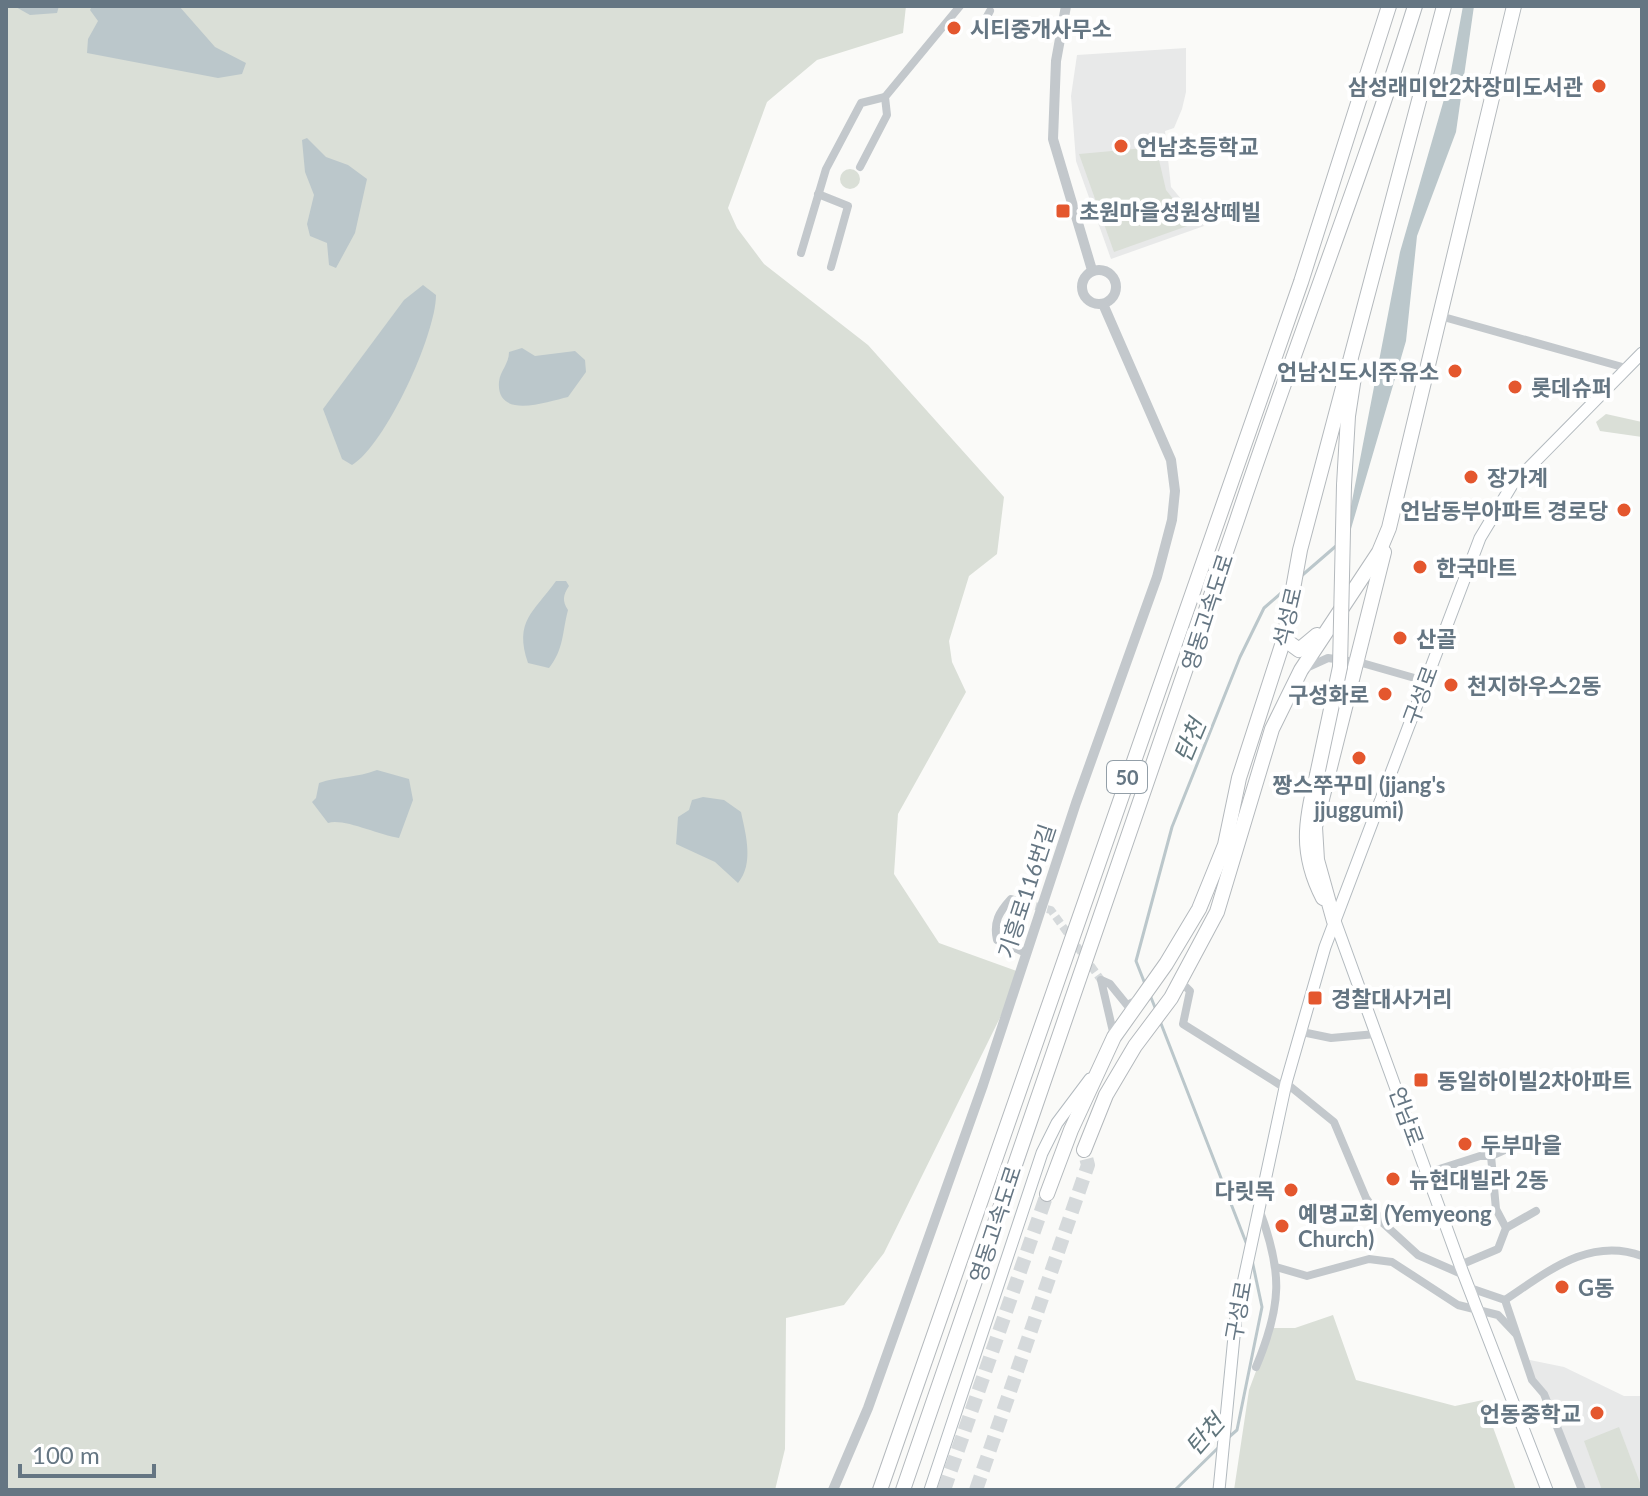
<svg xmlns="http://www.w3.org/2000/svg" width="1648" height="1496" font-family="Lato,'Noto Sans KR',sans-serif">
<rect width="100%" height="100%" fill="#fafaf8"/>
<g fill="#e8e9e9">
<path d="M 1186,48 L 1186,92 L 1182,109 L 1174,128 L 1165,131 L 1171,187 L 1204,226 L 1111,259 L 1076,161 L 1071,96 L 1077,55 Z"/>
<path d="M 1525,1359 L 1564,1367 L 1624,1396 L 1642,1396 L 1642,1490 L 1582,1490 Z"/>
</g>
<g fill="#dadfd7">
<path d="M 6,6 L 906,6 L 903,33 L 817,60 L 767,102 L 728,208 L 737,228 L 764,264 L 868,345 L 1004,497 L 997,554 L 969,576 L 949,641 L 952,662 L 966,692 L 898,814 L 894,874 L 939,943 L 1022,973 L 884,1253 L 844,1305 L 786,1318 L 785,1449 L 775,1490 L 6,1490 Z"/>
<path d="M 1156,147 L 1166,190 L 1193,224 L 1114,252 L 1079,154 Z"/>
<circle cx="850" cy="179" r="10"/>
<path d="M 1606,414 L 1642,422 L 1642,437 L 1600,431 L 1596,422 Z"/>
<path d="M 1333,1315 L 1356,1380 L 1455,1406 L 1483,1400 L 1516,1490 L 1234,1490 L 1249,1390 L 1272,1328 L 1295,1328 Z"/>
<path d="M 1619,1427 L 1642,1488 L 1642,1490 L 1602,1490 L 1584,1441 Z"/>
</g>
<g fill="#bbc7cb">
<path d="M 14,6 L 59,6 L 57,13 L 30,15 Z"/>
<path d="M 92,6 L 179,6 L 215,47 L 246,63 L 242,74 L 218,78 L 87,53 L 88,39 L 98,21 L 90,10 Z"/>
<path d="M 1463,6 L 1474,6 L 1456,132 L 1417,236 L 1406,341 L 1348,539 L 1333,549 L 1347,527 L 1400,252 L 1449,82 Z"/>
<path d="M 307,138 L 326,157 L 348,165 L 367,179 L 355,233 L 336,268 L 329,265 L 327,243 L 310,236 L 307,224 L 314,195 L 305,172 L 302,140 Z"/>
<path d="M 423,285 L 436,295 C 436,334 386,444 352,465 L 342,459 L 323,409 L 404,300 Z"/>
<path d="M 522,348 L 535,356 L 575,351 L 585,360 L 586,372 L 568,397 C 547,402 496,420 499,382 C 500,371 509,364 509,352 Z"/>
<path d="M 556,581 L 566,581 L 569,586 C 563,595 562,601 568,610 C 562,633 564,649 549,668 L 528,663 C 514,621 533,613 556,581 Z"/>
<path d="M 377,770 L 409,779 L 413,800 L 399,838 C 378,835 344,818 328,823 L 312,802 L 316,798 L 319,783 C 338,776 357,778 377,770 Z"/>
<path d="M 703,797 L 724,800 L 741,812 C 746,835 754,864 738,883 L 715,862 L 676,844 L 678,817 L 689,810 L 692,800 Z"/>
</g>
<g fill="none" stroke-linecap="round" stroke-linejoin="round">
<g stroke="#bbc7cb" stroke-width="3">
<path d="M 1299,578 L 1336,546"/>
<path d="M 1145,984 L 1136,961 L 1172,827 L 1240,657 L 1264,608 L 1287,588"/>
<path d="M 1150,995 L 1156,1010"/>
<path d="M 1160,1021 L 1247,1245"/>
<path d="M 1229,1437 L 1237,1430 L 1262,1307 L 1252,1260"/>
<path d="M 1175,1490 L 1221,1445"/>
</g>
<path stroke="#d5d9db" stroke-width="8" stroke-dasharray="8 4" stroke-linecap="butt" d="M 1024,903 L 1051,910 L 1101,980"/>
<g stroke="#d5d9db" stroke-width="14" stroke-dasharray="14 7" stroke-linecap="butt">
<path d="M 944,1490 L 1047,1194"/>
<path d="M 976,1490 L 1088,1165 L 1084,1150"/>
</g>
<g stroke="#b3babf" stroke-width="13">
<g id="secondary">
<path d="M 1335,921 L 1460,1265 L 1547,1490"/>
<path d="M 930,1490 L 1042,1153 L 1057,1123 L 1090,1079"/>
<path d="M 1219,1490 L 1236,1316 L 1286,1083 L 1325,947 L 1480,538 L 1512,485 L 1642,353"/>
</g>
</g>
<g stroke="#b4b9bd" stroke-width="16">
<g id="trunk">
<path d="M 1344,485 L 1348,416 L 1354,377"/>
<path d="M 1284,639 L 1299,650 L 1317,635"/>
<path d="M 1317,775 C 1305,821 1300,854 1323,898"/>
<path d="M 1334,921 L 1317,860 L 1315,827 L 1384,552"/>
<path d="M 1084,1150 L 1106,1095 L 1135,1046 L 1171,998 L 1217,912 L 1272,729 L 1301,670 L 1379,552 L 1389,528 L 1514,6"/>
<path d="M 1047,1194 L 1071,1130 L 1114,1037 L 1166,964 L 1199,909 L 1225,845 L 1239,778 L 1284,639 L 1300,550 L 1444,6"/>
</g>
</g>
<g stroke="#b4b9bd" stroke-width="16">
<g id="motorway">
<path d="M 880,1490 L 1301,282 L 1389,6"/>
<path d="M 903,1490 C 1016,1167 1128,844 1237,520 C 1294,348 1361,179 1415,6"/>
</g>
</g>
<g stroke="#c3c8cc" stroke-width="8">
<path d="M 980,29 L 990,11"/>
<path d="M 860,167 L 887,115 L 885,97 L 960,6"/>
<path d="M 818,194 L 848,206 L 831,267"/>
<path d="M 801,253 L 826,169 L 861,103 L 885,97"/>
<path d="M 1440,316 L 1626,368"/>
<path d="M 1306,668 L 1328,658 L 1362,663 L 1425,681"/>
<path d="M 1024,903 L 1011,899 C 999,912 993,922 997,940 L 1026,953"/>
<path d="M 1181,982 L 1190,991 L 1183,1024 L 1285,1088"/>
<path d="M 1302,1032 L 1331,1038 L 1376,1034"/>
<path d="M 1114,1036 L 1101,980 L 1110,984 L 1127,1005 L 1135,1001"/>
<path d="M 1286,1083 L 1334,1122 L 1366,1198 L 1383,1223 L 1418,1255 L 1464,1275"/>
<path d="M 1427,1173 L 1480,1156 L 1491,1156"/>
<path d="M 1506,1228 L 1536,1211"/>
<path d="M 1460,1265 L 1498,1249 L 1506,1228 L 1496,1209 L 1491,1156 L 1518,1144"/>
<path d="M 1276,1267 L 1307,1276 L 1369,1259 L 1392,1262 L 1458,1305 L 1498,1315 L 1516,1334"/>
<path d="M 1470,1288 L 1505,1300 L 1532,1380 L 1544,1394 L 1582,1490"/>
<path d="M 1505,1300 C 1546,1273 1589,1236 1642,1256"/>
<path d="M 1256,1367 C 1282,1305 1283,1272 1259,1209"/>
</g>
<g stroke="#c3c8cc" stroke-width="10">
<path d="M 1066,6 L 1056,61 L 1053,139 L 1092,270"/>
<circle cx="1099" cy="287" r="17"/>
<path d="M 833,1490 L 868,1408 L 983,1085 L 1076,803 L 1157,577 L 1172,520 L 1175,491 L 1171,460 L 1103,304"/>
</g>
<use href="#secondary" stroke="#fff" stroke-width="11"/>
<use href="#trunk" stroke="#fff" stroke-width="14"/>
<use href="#motorway" stroke="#fff" stroke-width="14"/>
<g stroke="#b4b9bd" stroke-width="16" stroke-linecap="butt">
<path id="trunk-bridge" d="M 1317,775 L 1340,667 L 1344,485"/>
</g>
<use href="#trunk-bridge" stroke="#fff" stroke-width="14"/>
</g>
<g fill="#e4572e" stroke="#fff" stroke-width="3">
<circle cx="954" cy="28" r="8"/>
<circle cx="1599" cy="86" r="8"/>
<circle cx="1121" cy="146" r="8"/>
<rect x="1055" y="203" width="16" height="16" rx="4"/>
<circle cx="1455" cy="371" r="8"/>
<circle cx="1515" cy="387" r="8"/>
<circle cx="1471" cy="477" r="8"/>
<circle cx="1624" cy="510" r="8"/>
<circle cx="1420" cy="567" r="8"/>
<circle cx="1400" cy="638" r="8"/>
<circle cx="1451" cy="685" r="8"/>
<circle cx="1385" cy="694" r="8"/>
<circle cx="1359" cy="758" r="8"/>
<rect x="1307" y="990" width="16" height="16" rx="4"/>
<rect x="1413" y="1072" width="16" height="16" rx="4"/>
<circle cx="1465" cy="1144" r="8"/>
<circle cx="1393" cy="1179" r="8"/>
<circle cx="1291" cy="1190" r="8"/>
<circle cx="1282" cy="1226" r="8"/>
<circle cx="1562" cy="1287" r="8"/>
<circle cx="1597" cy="1413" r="8"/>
</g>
<g text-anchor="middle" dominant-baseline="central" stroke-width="8" stroke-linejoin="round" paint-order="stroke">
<rect fill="#fff" stroke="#939fa8" stroke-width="2" x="1107" y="761" width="40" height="32" rx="6"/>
<g font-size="20" font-weight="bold" fill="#657683">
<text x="1127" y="777">50</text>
</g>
<g font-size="22" font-weight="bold" fill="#657683" stroke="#fff" text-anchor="start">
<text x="970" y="28">시티중개사무소</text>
<text x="1583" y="86" text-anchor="end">삼성래미안2차장미도서관</text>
<text x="1137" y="146">언남초등학교</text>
<text x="1079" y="211">초원마을성원상떼빌</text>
<text x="1439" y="371" text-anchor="end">언남신도시주유소</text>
<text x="1531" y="387">롯데슈퍼</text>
<text x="1487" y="477">장가계</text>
<text x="1608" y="510" text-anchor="end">언남동부아파트 경로당</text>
<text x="1436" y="567">한국마트</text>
<text x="1416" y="638">산골</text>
<text x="1467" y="685">천지하우스2동</text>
<text x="1369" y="694" text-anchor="end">구성화로</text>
<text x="1359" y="784" text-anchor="middle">짱스쭈꾸미 (jjang's<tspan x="1359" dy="25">jjuggumi)</tspan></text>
<text x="1331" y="998">경찰대사거리</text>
<text x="1437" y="1080">동일하이빌2차아파트</text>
<text x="1481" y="1144">두부마을</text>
<text x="1409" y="1179">뉴현대빌라 2동</text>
<text x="1275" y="1190" text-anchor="end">다릿목</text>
<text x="1298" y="1213">예명교회 (Yemyeong<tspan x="1298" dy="25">Church)</tspan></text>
<text x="1578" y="1287">G동</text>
<text x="1581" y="1413" text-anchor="end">언동중학교</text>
</g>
<g font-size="22" fill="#657683" stroke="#fff">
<text transform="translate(1207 612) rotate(-72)">영동고속도로</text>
<text transform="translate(1287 617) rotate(-77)">석성로</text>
<text transform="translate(1420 695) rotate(-70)">구성로</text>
<text transform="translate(1026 891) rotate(-72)">기흥로116번길</text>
<text transform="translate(1407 1116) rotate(70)">언남로</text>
<text transform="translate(995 1224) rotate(-72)">영동고속도로</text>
<text transform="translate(1238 1311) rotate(-80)">구성로</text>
</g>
<g font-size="24" font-style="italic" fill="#60757c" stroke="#fff">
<text transform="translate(1189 740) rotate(-67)">탄천</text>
<text transform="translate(1204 1434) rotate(-49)">탄천</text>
</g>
</g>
<rect width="1648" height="1496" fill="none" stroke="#657683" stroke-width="16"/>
<path d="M20 1464v12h134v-12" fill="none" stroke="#657683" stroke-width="4"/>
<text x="32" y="1464" font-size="24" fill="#657683" stroke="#ffffff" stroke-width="6" paint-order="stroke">100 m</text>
</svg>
